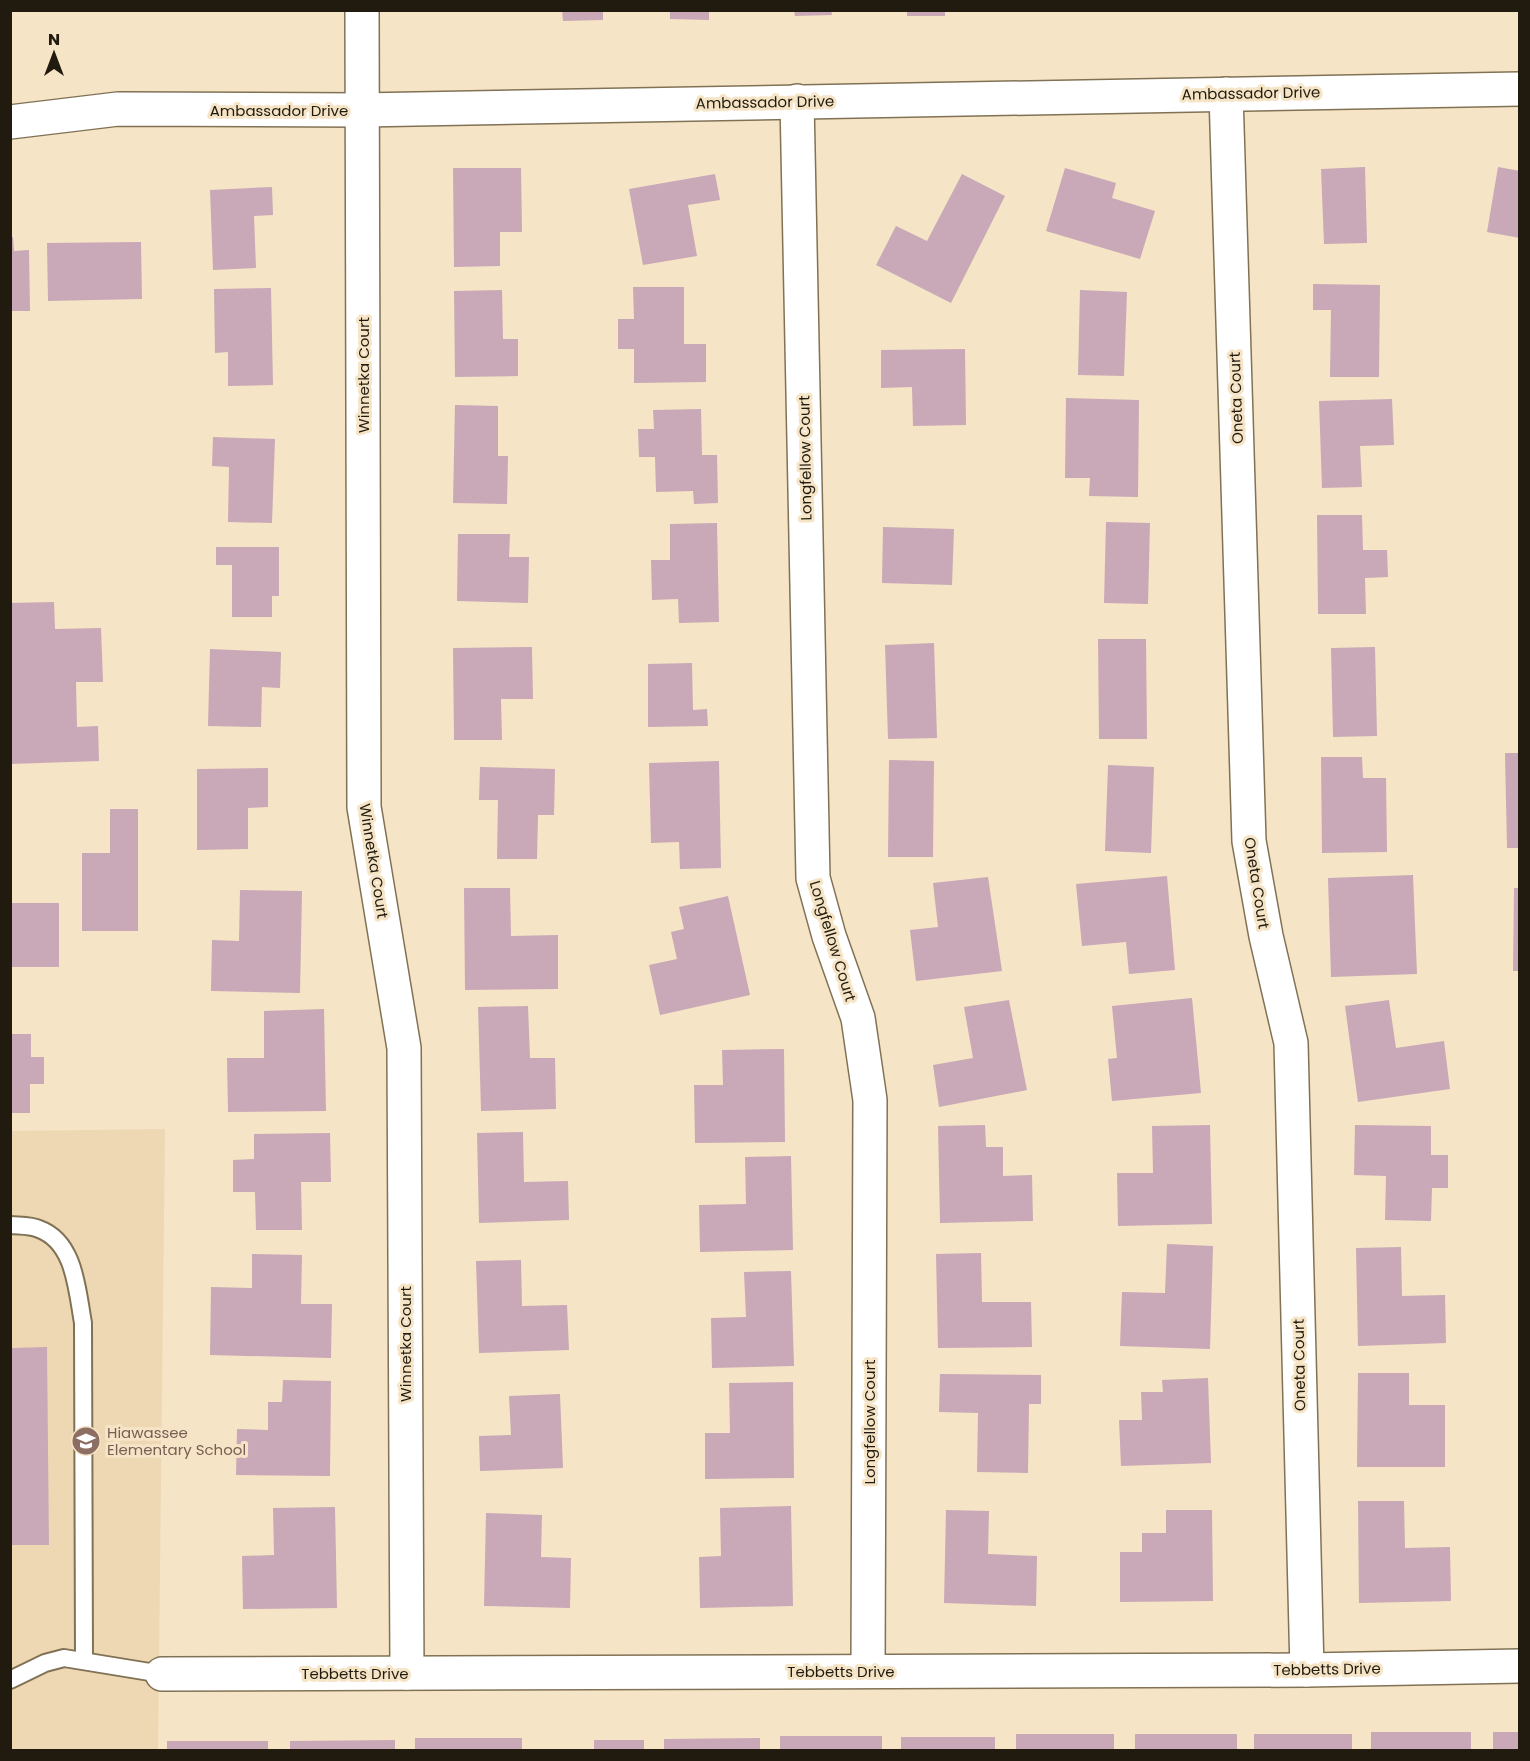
<svg xmlns="http://www.w3.org/2000/svg" width="1530" height="1761" font-family="Poppins,sans-serif">
<rect width="100%" height="100%" fill="#f6e4c6"/>
<path fill="#eed8b4" d="M 165,1129 L 158,1750 L 11,1750 L 10,1131 Z"/>
<g fill="#c9a8b7">
<path d="M 562,10 L 603,10 L 603,20 L 563,21 Z"/>
<path d="M 670,10 L 709,10 L 709,20 L 670,19 Z"/>
<path d="M 794,10 L 831,10 L 832,15 L 795,16 Z"/>
<rect x="907" y="10" width="38" height="6"/>
<path d="M 1365,167 L 1367,243 L 1324,244 L 1321,169 Z"/>
<path d="M 1498,167 L 1520,171 L 1520,238 L 1487,232 Z"/>
<path d="M 453,168 L 521,168 L 522,232 L 500,232 L 500,266 L 454,267 Z"/>
<path d="M 1065,168 L 1116,183 L 1112,198 L 1155,211 L 1140,259 L 1046,231 Z"/>
<path d="M 715,174 L 720,200 L 688,205 L 697,256 L 643,265 L 629,189 Z"/>
<path d="M 962,174 L 1005,196 L 951,303 L 876,265 L 896,226 L 927,241 Z"/>
<path d="M 272,187 L 273,215 L 254,216 L 256,268 L 213,270 L 210,190 Z"/>
<path d="M 10,237 L 13,237 L 14,251 L 29,250 L 30,311 L 10,311 Z"/>
<path d="M 141,242 L 142,299 L 48,301 L 47,243 Z"/>
<path d="M 1313,284 L 1380,285 L 1379,377 L 1330,377 L 1331,310 L 1313,310 Z"/>
<path d="M 633,287 L 684,287 L 684,344 L 706,344 L 706,382 L 634,383 L 634,349 L 618,349 L 618,319 L 634,319 Z"/>
<path d="M 271,288 L 273,385 L 228,386 L 228,352 L 215,353 L 214,289 Z"/>
<path d="M 502,290 L 503,339 L 518,339 L 518,376 L 455,377 L 454,291 Z"/>
<path d="M 1080,290 L 1127,292 L 1124,376 L 1078,375 Z"/>
<path d="M 965,349 L 966,425 L 913,426 L 912,387 L 881,388 L 881,350 Z"/>
<path d="M 1066,398 L 1139,400 L 1138,497 L 1089,496 L 1090,478 L 1065,478 Z"/>
<path d="M 1392,399 L 1394,445 L 1360,446 L 1362,487 L 1322,488 L 1319,401 Z"/>
<path d="M 455,405 L 498,406 L 498,456 L 508,456 L 507,504 L 453,503 Z"/>
<path d="M 701,409 L 702,455 L 717,455 L 718,503 L 694,504 L 693,491 L 656,492 L 655,457 L 639,457 L 638,429 L 654,429 L 653,410 Z"/>
<path d="M 213,437 L 275,439 L 272,523 L 228,522 L 229,467 L 212,466 Z"/>
<path d="M 1317,515 L 1362,515 L 1363,550 L 1387,550 L 1388,577 L 1365,578 L 1366,614 L 1318,614 Z"/>
<path d="M 1106,522 L 1150,523 L 1148,604 L 1104,603 Z"/>
<path d="M 717,523 L 719,622 L 679,623 L 678,599 L 652,600 L 651,560 L 670,560 L 670,524 Z"/>
<path d="M 883,527 L 954,529 L 952,585 L 882,583 Z"/>
<path d="M 458,534 L 510,534 L 509,557 L 529,557 L 528,603 L 457,601 Z"/>
<path d="M 216,547 L 279,547 L 279,596 L 272,596 L 272,617 L 232,617 L 232,565 L 216,565 Z"/>
<path d="M 54,602 L 55,629 L 101,628 L 103,682 L 76,682 L 77,727 L 98,726 L 99,761 L 10,764 L 10,603 Z"/>
<path d="M 1098,639 L 1146,639 L 1147,739 L 1099,739 Z"/>
<path d="M 934,643 L 937,738 L 888,739 L 885,645 Z"/>
<path d="M 532,647 L 533,699 L 501,699 L 502,740 L 454,740 L 453,648 Z"/>
<path d="M 1375,647 L 1377,736 L 1333,737 L 1331,648 Z"/>
<path d="M 210,649 L 281,652 L 280,688 L 262,687 L 261,727 L 208,726 Z"/>
<path d="M 692,663 L 693,710 L 707,709 L 708,726 L 648,727 L 648,664 Z"/>
<path d="M 1505,753 L 1520,753 L 1520,848 L 1507,848 Z"/>
<path d="M 1321,757 L 1362,757 L 1363,778 L 1386,778 L 1387,852 L 1322,853 Z"/>
<path d="M 889,760 L 934,761 L 933,857 L 888,857 Z"/>
<path d="M 719,761 L 721,868 L 680,869 L 679,842 L 651,843 L 649,763 Z"/>
<path d="M 1108,765 L 1154,767 L 1151,853 L 1105,851 Z"/>
<path d="M 480,767 L 555,769 L 554,815 L 538,815 L 537,859 L 497,859 L 498,800 L 479,800 Z"/>
<path d="M 268,768 L 268,807 L 248,808 L 248,849 L 197,850 L 197,769 Z"/>
<path d="M 110,809 L 138,809 L 138,931 L 82,931 L 82,853 L 110,853 Z"/>
<path d="M 1413,875 L 1417,974 L 1331,977 L 1328,878 Z"/>
<path d="M 1167,876 L 1175,970 L 1129,974 L 1126,942 L 1082,946 L 1076,884 Z"/>
<path d="M 988,877 L 1002,971 L 916,981 L 910,930 L 938,927 L 933,883 Z"/>
<path d="M 464,888 L 510,888 L 511,936 L 558,935 L 558,989 L 465,990 Z"/>
<path d="M 1514,888 L 1520,888 L 1520,971 L 1513,971 Z"/>
<path d="M 240,890 L 302,891 L 300,993 L 211,991 L 212,940 L 239,941 Z"/>
<path d="M 728,896 L 750,995 L 660,1015 L 649,965 L 677,959 L 671,932 L 684,929 L 679,907 Z"/>
<rect x="10" y="903" width="49" height="64"/>
<path d="M 1192,998 L 1201,1093 L 1112,1101 L 1108,1059 L 1117,1058 L 1112,1006 Z"/>
<path d="M 1009,1000 L 1027,1090 L 939,1107 L 933,1065 L 973,1058 L 964,1007 Z"/>
<path d="M 1389,1000 L 1396,1048 L 1444,1041 L 1450,1089 L 1358,1102 L 1345,1006 Z"/>
<path d="M 528,1006 L 530,1058 L 555,1058 L 556,1109 L 481,1111 L 478,1007 Z"/>
<path d="M 324,1009 L 326,1111 L 228,1112 L 227,1058 L 264,1058 L 264,1011 Z"/>
<path d="M 10,1034 L 31,1034 L 31,1057 L 44,1057 L 44,1084 L 30,1084 L 30,1113 L 10,1113 Z"/>
<path d="M 784,1049 L 785,1142 L 695,1143 L 694,1085 L 723,1085 L 722,1050 Z"/>
<path d="M 985,1125 L 986,1147 L 1003,1147 L 1003,1176 L 1032,1175 L 1033,1221 L 940,1223 L 938,1126 Z"/>
<path d="M 1210,1125 L 1212,1224 L 1118,1226 L 1117,1173 L 1153,1173 L 1152,1126 Z"/>
<path d="M 1355,1125 L 1431,1126 L 1431,1155 L 1448,1155 L 1448,1188 L 1432,1188 L 1431,1221 L 1385,1220 L 1386,1176 L 1354,1175 Z"/>
<path d="M 523,1132 L 524,1182 L 568,1181 L 569,1220 L 479,1223 L 477,1133 Z"/>
<path d="M 330,1133 L 331,1182 L 301,1182 L 302,1230 L 256,1230 L 255,1192 L 233,1192 L 233,1160 L 254,1159 L 254,1134 Z"/>
<path d="M 791,1156 L 793,1250 L 700,1252 L 699,1205 L 746,1204 L 745,1157 Z"/>
<path d="M 1167,1244 L 1213,1246 L 1210,1349 L 1120,1346 L 1122,1292 L 1165,1293 Z"/>
<path d="M 1401,1247 L 1402,1296 L 1445,1295 L 1446,1343 L 1358,1346 L 1356,1248 Z"/>
<path d="M 981,1253 L 982,1302 L 1031,1302 L 1032,1347 L 938,1348 L 936,1254 Z"/>
<path d="M 252,1254 L 302,1255 L 301,1304 L 332,1304 L 331,1358 L 210,1355 L 211,1287 L 252,1288 Z"/>
<path d="M 521,1260 L 522,1306 L 567,1305 L 569,1350 L 479,1353 L 476,1261 Z"/>
<path d="M 791,1271 L 794,1366 L 712,1368 L 711,1318 L 746,1317 L 744,1272 Z"/>
<path d="M 47,1347 L 49,1545 L 10,1545 L 10,1348 Z"/>
<path d="M 1358,1373 L 1409,1373 L 1409,1405 L 1445,1405 L 1445,1467 L 1357,1467 Z"/>
<path d="M 940,1374 L 1041,1375 L 1041,1404 L 1029,1404 L 1028,1473 L 977,1472 L 978,1413 L 939,1412 Z"/>
<path d="M 1208,1378 L 1211,1463 L 1121,1466 L 1119,1420 L 1142,1420 L 1141,1392 L 1163,1392 L 1162,1380 Z"/>
<path d="M 283,1380 L 331,1381 L 330,1476 L 236,1475 L 237,1429 L 268,1430 L 268,1402 L 282,1402 Z"/>
<path d="M 793,1382 L 794,1478 L 705,1479 L 705,1433 L 730,1433 L 729,1383 Z"/>
<path d="M 560,1394 L 563,1468 L 480,1471 L 479,1436 L 511,1435 L 509,1396 Z"/>
<path d="M 1358,1501 L 1404,1501 L 1405,1548 L 1450,1547 L 1451,1601 L 1359,1603 Z"/>
<path d="M 791,1506 L 793,1606 L 700,1608 L 699,1557 L 721,1556 L 720,1508 Z"/>
<path d="M 335,1507 L 337,1608 L 243,1609 L 242,1556 L 274,1555 L 273,1508 Z"/>
<path d="M 946,1510 L 989,1511 L 988,1554 L 1037,1556 L 1036,1606 L 944,1603 Z"/>
<path d="M 1166,1510 L 1212,1510 L 1213,1601 L 1120,1602 L 1120,1552 L 1142,1552 L 1142,1533 L 1166,1533 Z"/>
<path d="M 486,1513 L 542,1515 L 541,1557 L 571,1558 L 570,1608 L 484,1606 Z"/>
<rect x="1371" y="1732" width="100" height="18"/>
<rect x="1493" y="1732" width="27" height="18"/>
<rect x="1016" y="1734" width="98" height="16"/>
<rect x="1135" y="1734" width="102" height="16"/>
<rect x="1254" y="1734" width="98" height="16"/>
<rect x="780" y="1736" width="102" height="14"/>
<rect x="901" y="1737" width="94" height="13"/>
<rect x="415" y="1738" width="107" height="12"/>
<path d="M 760,1738 L 760,1750 L 664,1750 L 664,1739 Z"/>
<path d="M 395,1740 L 395,1750 L 290,1750 L 290,1741 Z"/>
<rect x="594" y="1740" width="50" height="10"/>
<rect x="167" y="1741" width="101" height="9"/>
</g>
<g fill="none" stroke-linecap="round" stroke-linejoin="round">
<g stroke="#817256" stroke-width="20">
<g id="service">
<path d="M 10,1225 C 20,1226 30,1225 39,1229 C 75,1242 77,1290 83,1323 L 84,1660"/>
<path d="M 10,1680 L 45,1663 L 64,1658 L 162,1674"/>
</g>
</g>
<g stroke="#817256" stroke-width="36">
<g id="minor">
<path d="M 362,10 L 364,807 L 404,1048 L 407,1673"/>
<path d="M 1226,94 L 1249,841 L 1266,936 L 1291,1043 L 1307,1670"/>
<path d="M 797,101 L 813,878 L 829,936 L 858,1018 L 870,1100 L 868,1671"/>
<path d="M 10,122 L 118,109 L 362,110 L 1520,89"/>
<path d="M 162,1674 L 1307,1670 L 1520,1666"/>
</g>
</g>
<use href="#service" stroke="#fff" stroke-width="16"/>
<use href="#minor" stroke="#fff" stroke-width="33"/>
</g>
<defs>
<g id="school-disc" transform="scale(1.5)"><circle r="9.5" fill="#8d6e63" stroke="#f6e4c6"/><path d="M0-5L7-2L0 1L-7-2ZM-4 1L0 2.5L4 1V4Q0 6-4 4Z" fill="#fff"/></g>
</defs>
<g fill-rule="evenodd">
<use href="#school-disc" x="86" y="1441"/>
</g>
<g text-anchor="middle" dominant-baseline="central" stroke-width="6" stroke-linejoin="round" paint-order="stroke">
<g font-size="15" fill="#211b0f" stroke="#f6e4c6">
<text transform="translate(1251 93) rotate(-1)">Ambassador Drive</text>
<text transform="translate(765 102) rotate(-1)">Ambassador Drive</text>
<text x="279" y="110">Ambassador Drive</text>
<text transform="translate(363 375) rotate(-90)">Winnetka Court</text>
<text transform="translate(1236 398) rotate(-92)">Oneta Court</text>
<text transform="translate(805 458) rotate(-91)">Longfellow Court</text>
<text transform="translate(374 861) rotate(81)">Winnetka Court</text>
<text transform="translate(1257 883) rotate(81)">Oneta Court</text>
<text transform="translate(833 941) rotate(73)">Longfellow Court</text>
<text transform="translate(405 1344) rotate(-90)">Winnetka Court</text>
<text transform="translate(1299 1365) rotate(-91)">Oneta Court</text>
<text transform="translate(869 1422) rotate(-90)">Longfellow Court</text>
<text transform="translate(1327 1669) rotate(-1)">Tebbetts Drive</text>
<text x="841" y="1671">Tebbetts Drive</text>
<text x="355" y="1673">Tebbetts Drive</text>
</g>
<g font-size="15" fill="#785e54" stroke="#f6e4c6" text-anchor="start">
<text x="107" y="1432">Hiawassee<tspan x="107" dy="17">Elementary School</tspan></text>
</g>
</g>
<rect width="1530" height="1761" fill="none" stroke="#211b0f" stroke-width="24"/>
<g transform="translate(54 54)" stroke="#f6e4c6" stroke-width="4.5" paint-order="stroke">
<path d="M0-4.5L10 22L0 15L-10 22Z" fill="#211b0f"/>
<text y="-9" font-size="16" font-weight="bold" text-anchor="middle" fill="#211b0f">N</text>
</g>
</svg>
